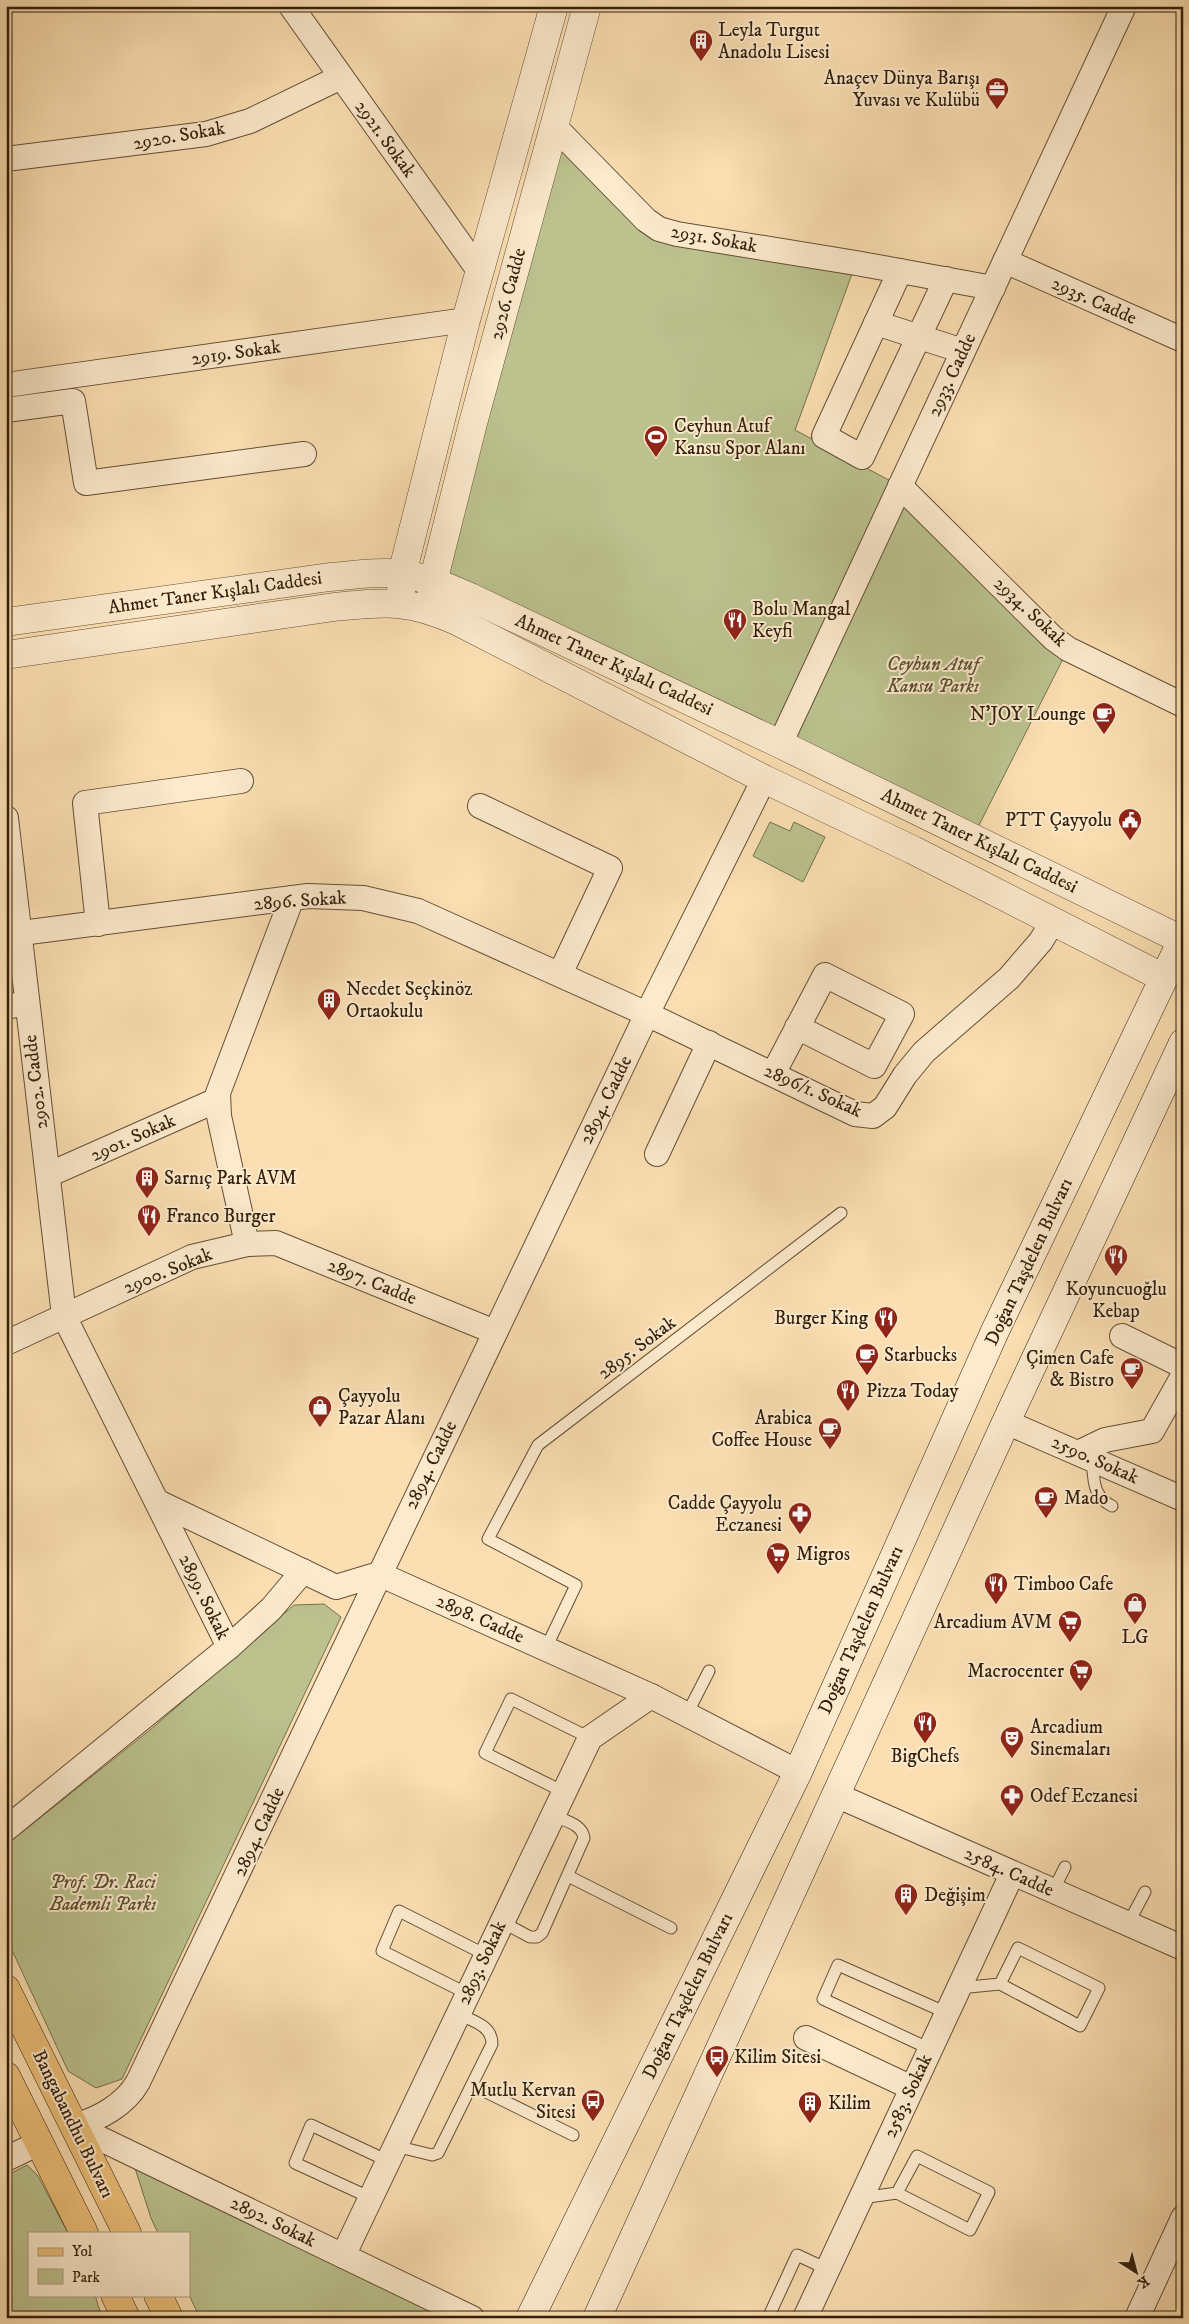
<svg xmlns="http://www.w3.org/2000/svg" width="1189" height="2324" font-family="'IM FELL DW Pica',serif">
<rect width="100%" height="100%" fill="#fbdfb2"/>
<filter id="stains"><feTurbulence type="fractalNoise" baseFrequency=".004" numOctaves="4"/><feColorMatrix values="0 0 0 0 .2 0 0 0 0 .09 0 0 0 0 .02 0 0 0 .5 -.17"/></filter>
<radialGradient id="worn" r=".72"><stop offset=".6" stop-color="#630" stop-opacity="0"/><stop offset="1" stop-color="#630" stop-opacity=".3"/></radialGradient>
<g fill="#bbc28e" stroke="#76704c">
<path d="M 554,126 L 646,220 L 856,263 L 795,430 L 900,486 L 1068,649 L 973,837 L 433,582 Z"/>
<path d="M 770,822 L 790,831 L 794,822 L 825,837 L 803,882 L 753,856 Z"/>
<path d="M 324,1604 L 341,1617 L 122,2079 L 96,2088 L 68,2071 L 6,1937 L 6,1845 L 150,1730 L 294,1605 Z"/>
<path d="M 133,2162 L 447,2318 L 200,2318 L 189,2295 L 189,2233 L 158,2233 L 151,2218 Z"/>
<path d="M 27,2165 L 38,2176 L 68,2233 L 29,2233 L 29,2295 L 95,2295 L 102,2318 L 6,2318 L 6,2176 Z"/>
</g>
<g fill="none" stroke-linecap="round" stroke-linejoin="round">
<g stroke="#644f35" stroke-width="13">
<g id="service">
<path d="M 1092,1459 C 1094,1479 1092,1496 1112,1506"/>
<path d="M 546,1648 L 576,1585 L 488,1539 L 538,1445 L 841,1213"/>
<path d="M 687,1714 L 709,1671"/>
<path d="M 564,1792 L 485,1753 L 511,1699 L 590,1738"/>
<path d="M 568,1876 L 671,1928"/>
<path d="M 1053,1891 L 1065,1867"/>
<path d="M 502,1922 L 530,1937 L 537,1937 L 542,1933 L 584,1838 C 582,1824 565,1821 553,1815"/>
<path d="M 1128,1924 L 1145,1892"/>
<path d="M 959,1988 L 1000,1984 L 1080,2026 L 1099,1988 L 1018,1948 L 1000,1984"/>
<path d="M 468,1994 L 382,1951 L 399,1911 L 486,1955"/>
<path d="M 930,2049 L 823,1999 L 838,1965 L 947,2013"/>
<path d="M 472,2085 L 573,2135"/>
<path d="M 395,2146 L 432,2155 L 438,2153 L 492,2044 C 492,2025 472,2021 458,2014"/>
<path d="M 371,2198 L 295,2163 L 311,2125 L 388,2161"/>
<path d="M 861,2198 L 897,2193 L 970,2230 L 989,2192 L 917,2156 L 897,2193"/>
<path d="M 768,2318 L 797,2255 L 827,2269"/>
</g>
</g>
<g stroke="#644f35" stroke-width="26">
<g id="minor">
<path d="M 291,6 L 480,272"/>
<path d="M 554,126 L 646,220 L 659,229 L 677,234 L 856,263 L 993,288"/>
<path d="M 6,159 L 206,134 L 250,121 L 341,77"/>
<path d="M 1005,261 L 1183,340"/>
<path d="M 900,271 L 824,436 L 862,457 L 946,279"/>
<path d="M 876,323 L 963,351"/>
<path d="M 6,385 L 466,320"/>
<path d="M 6,410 L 73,401 L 86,483 L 304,454"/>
<path d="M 900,486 L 1053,638 L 1068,649 L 1183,705"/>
<path d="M 780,744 L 1124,6"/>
<path d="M 480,806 L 610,868 L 560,974"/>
<path d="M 6,818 L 64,1316 L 229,1647 L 6,1829"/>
<path d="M 98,924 L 85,803 L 241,781"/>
<path d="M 6,935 L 308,896 L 363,898 L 418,911 L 647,1014 L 855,1114 L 873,1116 L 885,1107 L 905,1075 L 924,1052 L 1009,978 L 1041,941 L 1053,921"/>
<path d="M 6,1007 L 27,1003"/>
<path d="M 773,1074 L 825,975 L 902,1014 L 874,1066 L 797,1027"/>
<path d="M 657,1154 L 709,1043"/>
<path d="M 48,1175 L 217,1100"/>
<path d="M 247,1244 L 276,1243 L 495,1332"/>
<path d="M 1122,1336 L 1183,1366"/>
<path d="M 6,1343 L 192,1257 L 247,1244 L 219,1116 L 218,1093 L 292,898"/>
<path d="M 1006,1422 L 1183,1499"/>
<path d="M 1078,1453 L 1105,1440 L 1152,1431 L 1183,1376"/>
<path d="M 158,1502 L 336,1587 L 379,1574 L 651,1696 L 798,1772"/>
<path d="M 229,1647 L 271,1609 L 303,1571"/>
<path d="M 836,1795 L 1183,1948"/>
<path d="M 806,2038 L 912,2088"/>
<path d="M 74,2126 C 99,2119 125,2105 138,2082 L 647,1014 L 764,779"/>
<path d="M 74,2126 L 472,2318"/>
<path d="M 6,2159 L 39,2143"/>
<path d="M 343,2256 L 590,1738 L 651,1696"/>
<path d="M 805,2318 L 1012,1874"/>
<path d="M 1137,2318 L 1183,2218"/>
</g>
</g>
<g stroke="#644f35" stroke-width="29">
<g id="tertiary">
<path d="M 401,592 L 402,574 L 466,320 L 554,6"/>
<path d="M 431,599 L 433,582 L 473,423 L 587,6"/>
<path d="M 6,622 L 330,577 C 354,575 380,571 404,574 C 427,578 449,588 470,597 L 780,744 L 1182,940"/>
<path d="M 6,655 L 334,607 C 385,602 408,599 457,621 L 764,779 L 913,850 L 1164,978"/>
</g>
</g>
<g stroke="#321f0b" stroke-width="29">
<g id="secondary">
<path d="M 530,2318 L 798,1772 L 995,1331 L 1183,938"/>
<path d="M 597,2318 L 1006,1422 L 1183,1043"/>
</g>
</g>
<g stroke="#321f0b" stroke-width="29">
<g id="primary">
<path d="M 6,1989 L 127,2233"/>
<path d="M 6,2076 L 84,2233"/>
<path d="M 115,2295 L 126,2318"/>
<path d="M 158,2295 L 169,2318"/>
</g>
</g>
<use href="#service" stroke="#fceacd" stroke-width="11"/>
<use href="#minor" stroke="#fceacd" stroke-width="24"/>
<use href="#tertiary" stroke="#fceacd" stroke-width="28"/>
<use href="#secondary" stroke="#fceacd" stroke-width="28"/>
<use href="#primary" stroke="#eec079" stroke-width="28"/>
</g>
<defs>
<g id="building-pin" transform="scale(1.25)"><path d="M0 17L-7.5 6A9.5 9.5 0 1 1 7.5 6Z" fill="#8f2418" stroke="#fceacd"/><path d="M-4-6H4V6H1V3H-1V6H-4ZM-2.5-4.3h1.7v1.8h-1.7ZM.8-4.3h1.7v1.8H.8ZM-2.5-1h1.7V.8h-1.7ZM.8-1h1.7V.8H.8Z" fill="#fff"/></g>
<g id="office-pin" transform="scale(1.25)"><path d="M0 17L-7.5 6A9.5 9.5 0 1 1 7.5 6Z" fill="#8f2418" stroke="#fceacd"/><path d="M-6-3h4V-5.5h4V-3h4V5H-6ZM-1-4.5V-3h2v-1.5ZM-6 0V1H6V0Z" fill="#fff"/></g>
<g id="stadium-pin" transform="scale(1.25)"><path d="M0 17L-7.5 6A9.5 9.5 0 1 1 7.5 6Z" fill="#8f2418" stroke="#fceacd"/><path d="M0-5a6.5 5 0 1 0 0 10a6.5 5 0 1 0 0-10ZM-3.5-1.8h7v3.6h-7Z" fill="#fff"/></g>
<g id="restaurant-pin" transform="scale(1.25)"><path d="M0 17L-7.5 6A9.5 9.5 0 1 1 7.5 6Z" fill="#8f2418" stroke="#fceacd"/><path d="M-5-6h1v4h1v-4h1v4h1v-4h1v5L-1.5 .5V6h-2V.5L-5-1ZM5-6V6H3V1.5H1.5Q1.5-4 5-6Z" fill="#fff"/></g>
<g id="cafe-pin" transform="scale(1.25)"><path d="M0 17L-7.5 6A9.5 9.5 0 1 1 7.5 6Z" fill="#8f2418" stroke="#fceacd"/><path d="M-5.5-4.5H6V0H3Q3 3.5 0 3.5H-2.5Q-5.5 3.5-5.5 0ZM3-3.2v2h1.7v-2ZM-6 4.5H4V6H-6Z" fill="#fff"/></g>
<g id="civic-pin" transform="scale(1.25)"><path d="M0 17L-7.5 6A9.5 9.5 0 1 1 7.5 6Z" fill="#8f2418" stroke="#fceacd"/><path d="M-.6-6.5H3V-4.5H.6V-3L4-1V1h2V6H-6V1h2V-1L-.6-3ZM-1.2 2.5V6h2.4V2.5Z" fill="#fff"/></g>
<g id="shop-pin" transform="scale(1.25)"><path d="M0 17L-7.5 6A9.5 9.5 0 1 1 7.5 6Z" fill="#8f2418" stroke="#fceacd"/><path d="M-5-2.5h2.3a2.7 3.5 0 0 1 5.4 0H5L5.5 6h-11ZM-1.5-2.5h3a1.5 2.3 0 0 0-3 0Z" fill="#fff"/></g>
<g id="pharmacy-pin" transform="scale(1.25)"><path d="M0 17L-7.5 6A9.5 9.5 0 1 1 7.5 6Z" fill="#8f2418" stroke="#fceacd"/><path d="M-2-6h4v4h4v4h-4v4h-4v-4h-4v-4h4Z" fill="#fff"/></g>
<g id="supermarket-pin" transform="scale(1.25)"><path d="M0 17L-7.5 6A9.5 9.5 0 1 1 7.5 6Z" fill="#8f2418" stroke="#fceacd"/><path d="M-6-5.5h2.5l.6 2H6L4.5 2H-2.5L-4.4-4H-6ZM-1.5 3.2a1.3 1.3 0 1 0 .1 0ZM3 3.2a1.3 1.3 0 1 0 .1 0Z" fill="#fff"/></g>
<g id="theatre-pin" transform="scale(1.25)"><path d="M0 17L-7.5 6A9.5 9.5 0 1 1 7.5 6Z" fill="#8f2418" stroke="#fceacd"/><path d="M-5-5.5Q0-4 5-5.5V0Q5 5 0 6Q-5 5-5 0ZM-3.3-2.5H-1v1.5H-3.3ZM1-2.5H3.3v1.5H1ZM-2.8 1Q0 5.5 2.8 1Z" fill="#fff"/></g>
<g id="bus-pin" transform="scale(1.25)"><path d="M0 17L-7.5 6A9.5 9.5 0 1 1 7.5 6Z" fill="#8f2418" stroke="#fceacd"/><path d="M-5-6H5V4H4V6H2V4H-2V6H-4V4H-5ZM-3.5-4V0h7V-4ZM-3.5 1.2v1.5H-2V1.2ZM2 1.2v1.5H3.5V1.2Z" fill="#fff"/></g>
</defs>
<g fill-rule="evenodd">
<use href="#building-pin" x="701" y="41"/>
<use href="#office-pin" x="997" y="89"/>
<use href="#stadium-pin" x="656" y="437"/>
<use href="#restaurant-pin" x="735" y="620"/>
<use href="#cafe-pin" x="1104" y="714"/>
<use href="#civic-pin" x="1130" y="820"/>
<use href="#building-pin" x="329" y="1000"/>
<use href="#building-pin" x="147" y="1178"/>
<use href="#restaurant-pin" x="149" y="1216"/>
<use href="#restaurant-pin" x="1116" y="1256"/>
<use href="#restaurant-pin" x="886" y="1318"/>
<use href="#cafe-pin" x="867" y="1355"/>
<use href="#cafe-pin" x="1132" y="1369"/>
<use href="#restaurant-pin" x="848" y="1391"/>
<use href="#shop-pin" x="320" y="1407"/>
<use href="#cafe-pin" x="830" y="1429"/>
<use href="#cafe-pin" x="1046" y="1498"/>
<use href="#pharmacy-pin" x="800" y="1514"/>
<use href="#supermarket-pin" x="778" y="1554"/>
<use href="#restaurant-pin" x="996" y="1584"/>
<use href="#shop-pin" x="1135" y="1604"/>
<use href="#supermarket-pin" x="1070" y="1622"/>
<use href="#supermarket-pin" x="1081" y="1671"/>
<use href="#restaurant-pin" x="925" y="1723"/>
<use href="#theatre-pin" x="1012" y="1738"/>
<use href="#pharmacy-pin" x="1012" y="1796"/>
<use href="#building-pin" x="906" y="1895"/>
<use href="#bus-pin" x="717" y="2057"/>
<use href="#bus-pin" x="593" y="2101"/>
<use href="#building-pin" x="810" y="2103"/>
</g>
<g text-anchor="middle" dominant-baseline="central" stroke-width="4" stroke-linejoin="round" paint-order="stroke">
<g font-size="19" fill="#321f0b" stroke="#fceacd" text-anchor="start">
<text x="718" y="30">Leyla Turgut<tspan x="718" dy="22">Anadolu Lisesi</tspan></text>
<text x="980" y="78" text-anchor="end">Anaçev Dünya Barışı<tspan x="980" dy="22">Yuvası ve Kulübü</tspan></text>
<text x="674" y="426">Ceyhun Atuf<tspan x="674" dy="22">Kansu Spor Alanı</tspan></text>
<text x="752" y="609">Bolu Mangal<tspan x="752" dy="22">Keyfi</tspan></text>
<text x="1086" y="714" text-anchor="end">N'JOY Lounge</text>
<text x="1112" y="820" text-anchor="end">PTT Çayyolu</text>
<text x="346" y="989">Necdet Seçkinöz<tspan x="346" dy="22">Ortaokulu</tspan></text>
<text x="164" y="1178">Sarnıç Park AVM</text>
<text x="166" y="1216">Franco Burger</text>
<text x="1116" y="1289" text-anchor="middle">Koyuncuoğlu<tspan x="1116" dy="22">Kebap</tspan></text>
<text x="868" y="1318" text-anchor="end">Burger King</text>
<text x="884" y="1355">Starbucks</text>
<text x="1114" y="1358" text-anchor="end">Çimen Cafe<tspan x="1114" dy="22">&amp; Bistro</tspan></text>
<text x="866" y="1391">Pizza Today</text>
<text x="338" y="1396">Çayyolu<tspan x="338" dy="22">Pazar Alanı</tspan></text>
<text x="812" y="1418" text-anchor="end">Arabica<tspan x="812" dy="22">Coffee House</tspan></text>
<text x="1064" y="1498">Mado</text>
<text x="782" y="1503" text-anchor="end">Cadde Çayyolu<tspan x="782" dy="22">Eczanesi</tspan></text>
<text x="796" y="1554">Migros</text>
<text x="1014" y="1584">Timboo Cafe</text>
<text x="1052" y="1622" text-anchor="end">Arcadium AVM</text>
<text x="1135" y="1637" text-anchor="middle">LG</text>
<text x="1064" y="1671" text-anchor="end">Macrocenter</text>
<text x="1030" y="1727">Arcadium<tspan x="1030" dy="22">Sinemaları</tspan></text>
<text x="925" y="1756" text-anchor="middle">BigChefs</text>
<text x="1030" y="1796">Odef Eczanesi</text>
<text x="924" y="1895">Değişim</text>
<text x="734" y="2057">Kilim Sitesi</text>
<text x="576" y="2090" text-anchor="end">Mutlu Kervan<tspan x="576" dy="22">Sitesi</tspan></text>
<text x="828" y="2103">Kilim</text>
</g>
<g font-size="19" fill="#321f0b" stroke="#fceacd">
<text transform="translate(179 136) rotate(-10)">2920. Sokak</text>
<text transform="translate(385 139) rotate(54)">2921. Sokak</text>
<text transform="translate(714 239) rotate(10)">2931. Sokak</text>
<text transform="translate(508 294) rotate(-75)">2926. Cadde</text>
<text transform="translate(1094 301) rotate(24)">2935. Cadde</text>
<text transform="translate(236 353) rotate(-8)">2919. Sokak</text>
<text transform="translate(952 375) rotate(-65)">2933. Cadde</text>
<text transform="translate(215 593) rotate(-8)">Ahmet Taner Kışlalı Caddesi</text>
<text transform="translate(1030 612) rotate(43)">2934. Sokak</text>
<text transform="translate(614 665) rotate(25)">Ahmet Taner Kışlalı Caddesi</text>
<text transform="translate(979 841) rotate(26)">Ahmet Taner Kışlalı Caddesi</text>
<text transform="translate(300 901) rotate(-4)">2896. Sokak</text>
<text transform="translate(36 1082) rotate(-97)">2902. Cadde</text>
<text transform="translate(813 1091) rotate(24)">2896/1. Sokak</text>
<text transform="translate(606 1100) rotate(-64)">2894. Cadde</text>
<text transform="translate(133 1138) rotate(-24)">2901. Sokak</text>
<text transform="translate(1029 1262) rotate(-65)">Doğan Taşdelen Bulvarı</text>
<text transform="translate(168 1271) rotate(-22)">2900. Sokak</text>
<text transform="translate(372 1282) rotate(22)">2897. Cadde</text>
<text transform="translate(637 1348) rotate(-37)">2895. Sokak</text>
<text transform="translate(1095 1460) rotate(24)">2590. Sokak</text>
<text transform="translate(431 1465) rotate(-64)">2894. Cadde</text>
<text transform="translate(204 1597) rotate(64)">2899. Sokak</text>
<text transform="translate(480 1619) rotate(24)">2898. Cadde</text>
<text transform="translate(861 1630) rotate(-66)">Doğan Taşdelen Bulvarı</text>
<text transform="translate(259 1832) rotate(-65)">2894. Cadde</text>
<text transform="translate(1009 1872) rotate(24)">2584. Cadde</text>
<text transform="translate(482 1963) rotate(-65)">2893. Sokak</text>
<text transform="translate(688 1996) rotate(-64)">Doğan Taşdelen Bulvarı</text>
<text transform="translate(908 2096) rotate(-65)">2583. Sokak</text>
<text transform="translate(73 2124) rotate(64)">Bangabandhu Bulvarı</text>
<text transform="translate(273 2222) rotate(26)">2892. Sokak</text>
</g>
<g font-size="19" font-style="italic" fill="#5b5032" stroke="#fceacd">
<text x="933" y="664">Ceyhun Atuf<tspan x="933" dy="22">Kansu Parkı</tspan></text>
<text x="103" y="1882">Prof. Dr. Raci<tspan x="103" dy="22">Bademli Parkı</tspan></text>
</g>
</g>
<rect width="1189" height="2324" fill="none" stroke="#fbdfb2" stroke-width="25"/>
<rect x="8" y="8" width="1174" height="2309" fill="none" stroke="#321f0b" stroke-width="2.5"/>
<rect x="12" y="12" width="1164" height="2299" fill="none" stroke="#321f0b"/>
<rect x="28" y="2232" width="162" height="65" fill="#fceacd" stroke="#ab997f"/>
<rect x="38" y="2248" width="25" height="8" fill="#eec079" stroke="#ab997f"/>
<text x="72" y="2256" font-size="15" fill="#321f0b">Yol</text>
<rect x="38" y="2269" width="25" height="15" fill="#bbc28e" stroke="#ab997f"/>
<text x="72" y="2282" font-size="15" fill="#321f0b">Park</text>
<g transform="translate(1136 2272) rotate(144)" stroke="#fceacd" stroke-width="4" paint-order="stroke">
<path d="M0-4L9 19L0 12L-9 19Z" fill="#321f0b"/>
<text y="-8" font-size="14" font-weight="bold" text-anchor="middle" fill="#321f0b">K</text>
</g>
<rect width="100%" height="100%" filter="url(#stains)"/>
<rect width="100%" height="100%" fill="url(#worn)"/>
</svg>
